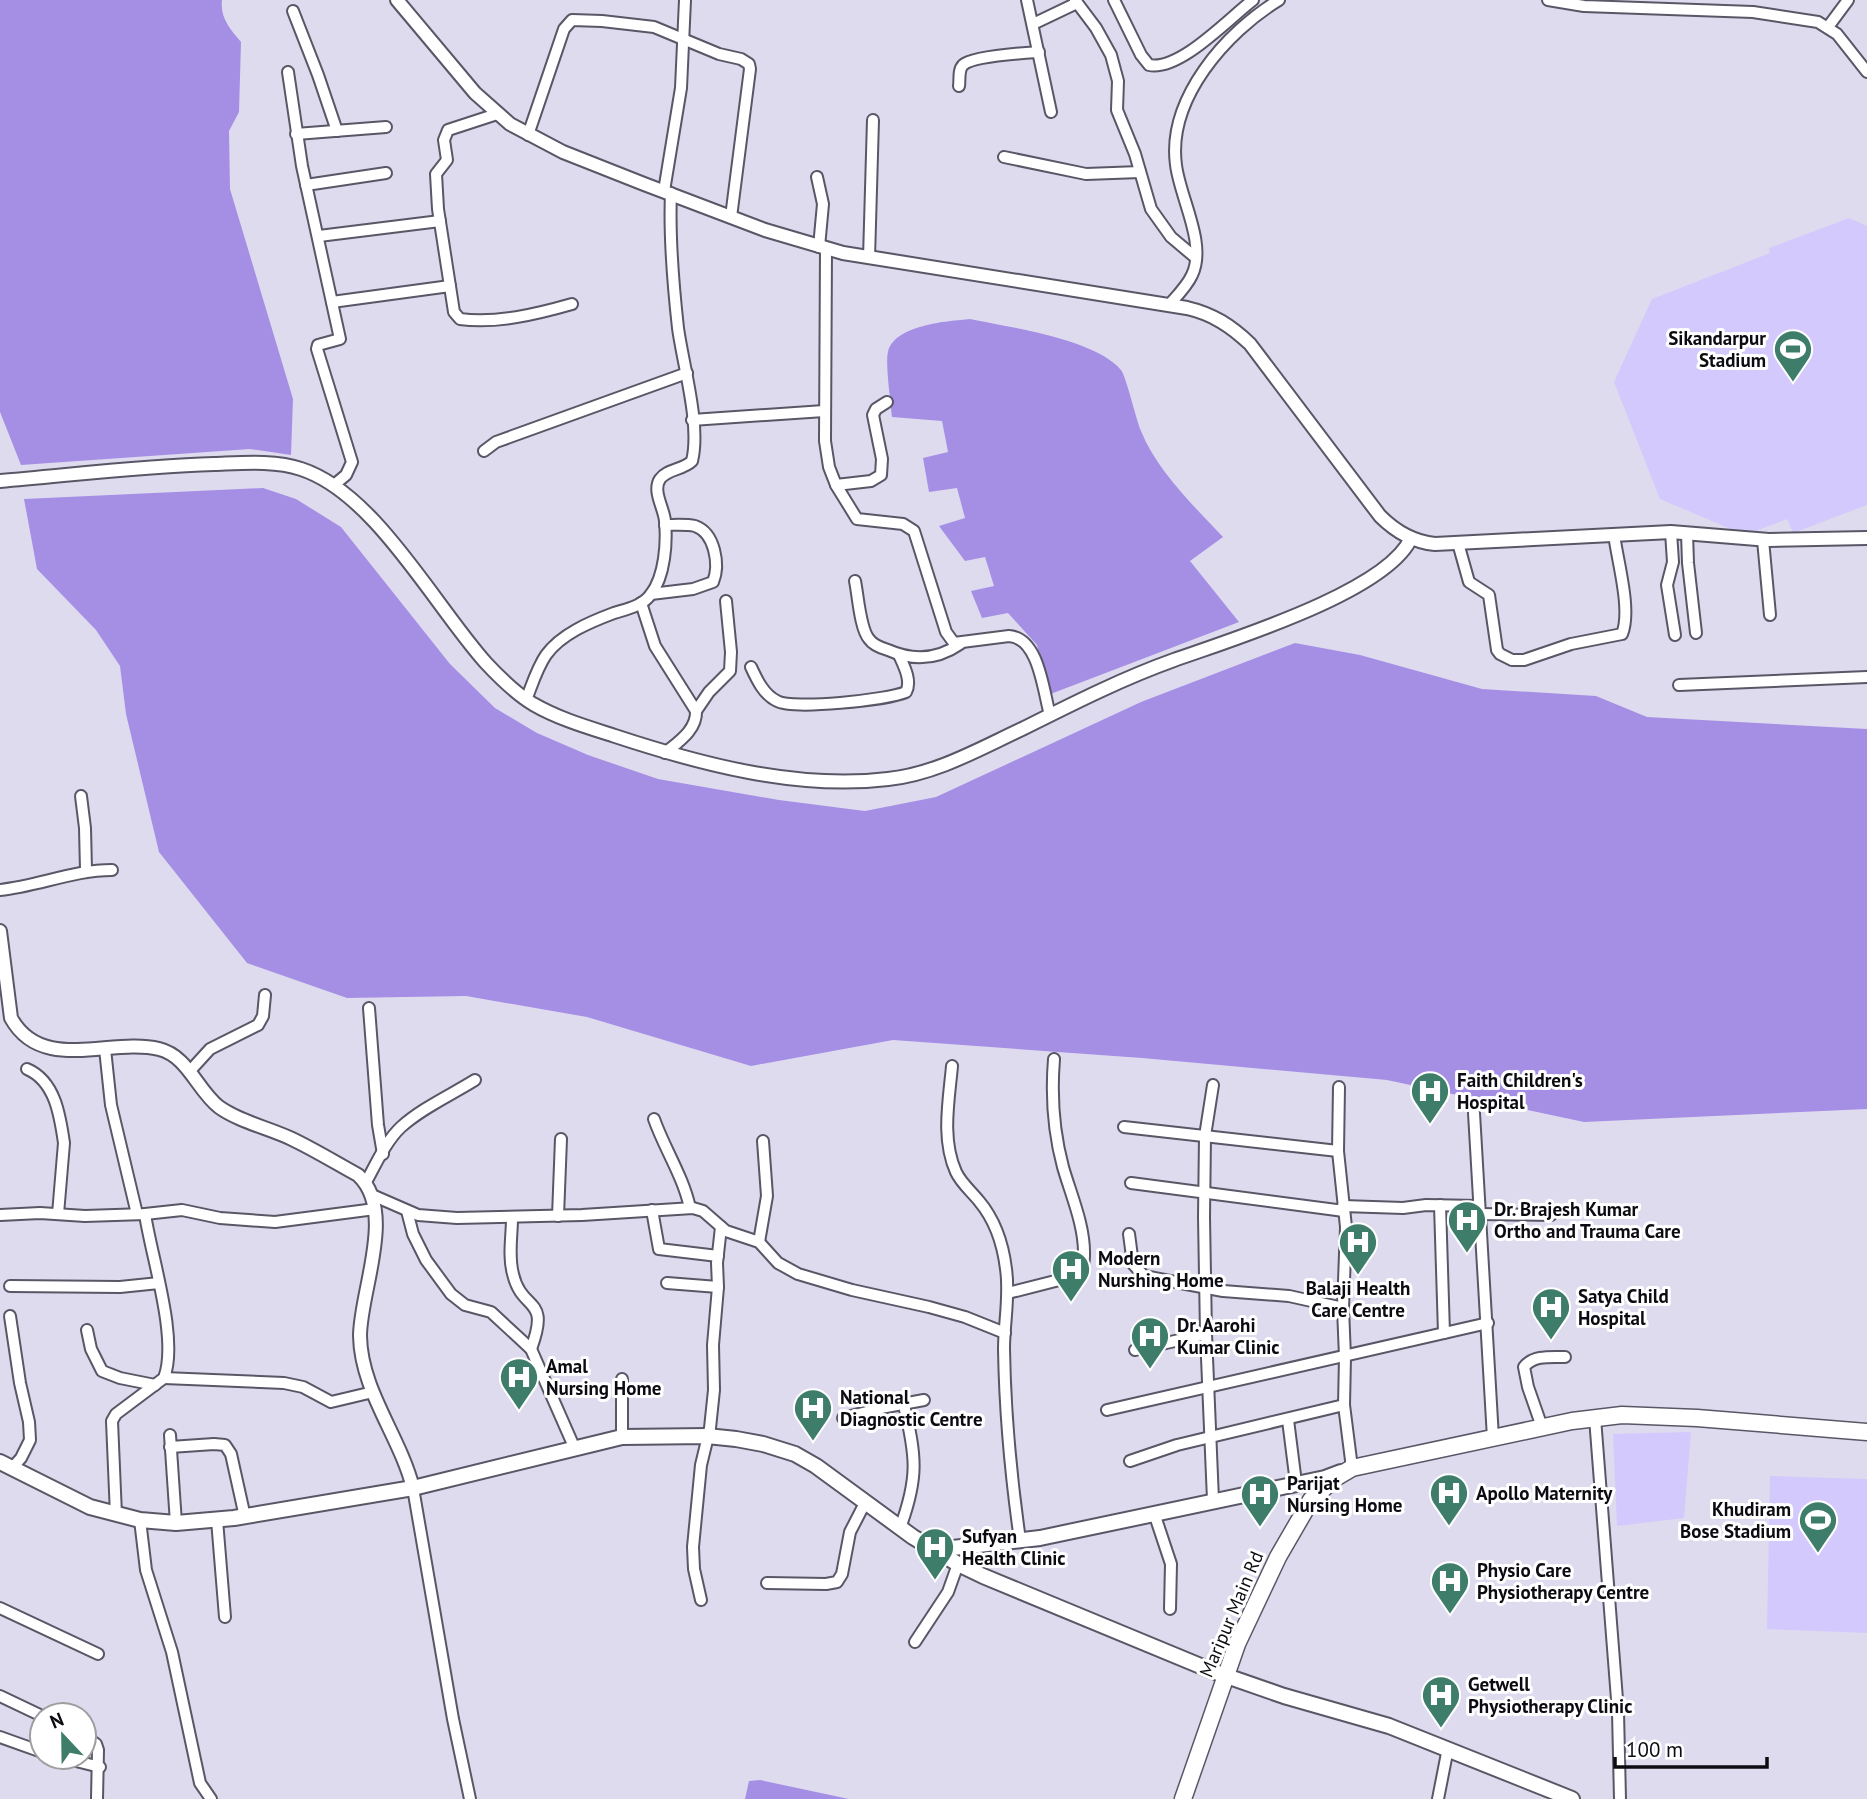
<svg xmlns="http://www.w3.org/2000/svg" width="1867" height="1799" font-family="'PT Sans',sans-serif">
<rect width="100%" height="100%" fill="#dfdbef"/>
<g fill="#d4c9fc">
<path d="M 1849,218 L 1867,226 L 1867,505 L 1793,533 L 1787,519 L 1745,535 L 1660,499 L 1614,382 L 1652,299 L 1770,253 L 1769,248 Z"/>
<path d="M 1691,1432 L 1684,1518 L 1617,1526 L 1613,1434 Z"/>
<path d="M 1770,1476 L 1867,1479 L 1867,1633 L 1767,1629 Z"/>
</g>
<g fill="#a58fe5">
<path d="M 0,0 L 222,0 C 220,18 230,29 241,42 L 239,112 L 229,131 L 230,189 L 293,399 L 291,455 L 250,449 L 21,465 L 0,412 Z"/>
<path d="M 970,319 C 1008,327 1096,339 1121,370 C 1126,376 1136,419 1141,431 C 1157,471 1194,506 1223,537 L 1190,561 L 1239,622 L 1048,695 L 1037,645 L 1008,613 L 982,618 L 971,591 L 994,586 L 985,557 L 965,561 L 939,526 L 965,518 L 957,488 L 929,492 L 923,458 L 948,452 L 942,421 L 892,417 C 891,404 885,362 888,352 C 894,325 948,321 970,319 Z"/>
<path d="M 263,488 L 296,499 L 341,527 L 450,664 L 495,708 L 537,733 L 588,755 L 658,779 L 779,800 L 865,811 L 936,797 L 1141,702 L 1295,643 L 1360,655 L 1482,689 L 1596,696 L 1647,717 L 1867,729 L 1867,1109 L 1584,1122 L 1387,1080 L 1142,1058 L 893,1040 L 751,1066 L 587,1017 L 466,996 L 347,998 L 247,963 L 159,852 L 126,714 L 120,666 L 96,630 L 37,569 L 24,499 Z"/>
<path d="M 760,1780 L 849,1799 L 745,1799 L 749,1781 Z"/>
</g>
<g fill="none" stroke-linecap="round" stroke-linejoin="round">
<g stroke="#595666" stroke-width="14">
<g id="minor">
<path d="M 1027,0 L 1051,112"/>
<path d="M 1075,0 L 1096,28 L 1111,55 L 1118,81 L 1117,110 L 1135,154 L 1151,209 L 1171,237 L 1196,258"/>
<path d="M 1114,0 L 1141,55 L 1149,65 C 1180,71 1228,19 1253,0"/>
<path d="M 1548,0 L 1584,6 L 1753,12 L 1818,22 L 1837,34 L 1867,72"/>
<path d="M 293,11 L 318,75 L 337,131"/>
<path d="M 1033,24 L 1077,3"/>
<path d="M 1828,27 L 1848,0"/>
<path d="M 288,72 L 302,166 L 340,339 L 318,345 L 317,349 L 352,462 L 346,475 L 334,485"/>
<path d="M 959,86 C 960,80 958,70 963,65 C 973,56 1024,53 1039,52"/>
<path d="M 497,114 L 448,130 L 444,140 L 447,160 L 436,174 L 438,209 L 454,312 L 460,319 C 496,324 537,314 572,304"/>
<path d="M 296,134 L 386,127"/>
<path d="M 528,135 L 564,29 L 572,20 L 602,21 L 654,27 L 719,54 L 741,59 L 749,64 L 750,69 L 731,217"/>
<path d="M 1004,157 L 1086,174 L 1140,172"/>
<path d="M 817,177 L 823,204 L 819,247"/>
<path d="M 306,185 L 386,173"/>
<path d="M 664,191 L 681,88 L 685,0"/>
<path d="M 319,236 L 440,221"/>
<path d="M 826,249 L 825,441 L 829,467 L 836,485 L 857,519 L 903,524 L 914,531 L 946,632 L 954,643 L 1009,636 C 1039,638 1043,690 1050,715"/>
<path d="M 869,258 L 873,120"/>
<path d="M 332,302 L 450,286"/>
<path d="M 1169,305 C 1177,296 1187,286 1192,275 C 1207,244 1180,198 1176,165 C 1167,99 1226,32 1279,0"/>
<path d="M 692,420 L 824,411"/>
<path d="M 484,451 L 496,442 L 687,373"/>
<path d="M 836,485 L 871,481 L 881,475 L 882,459 L 873,415 L 876,409 L 887,402"/>
<path d="M 1671,532 L 1673,562 L 1667,585 L 1675,635"/>
<path d="M 1687,533 L 1688,563 L 1696,633"/>
<path d="M 1763,540 L 1770,615"/>
<path d="M 1458,543 L 1469,582 L 1489,595 L 1497,650 L 1500,654 L 1512,660 L 1524,660 L 1571,644 L 1622,634 C 1632,610 1617,560 1614,534"/>
<path d="M 855,581 C 858,595 860,629 869,639 C 873,645 881,648 888,650 C 913,661 937,660 960,644"/>
<path d="M 651,594 L 693,589 L 713,582 C 720,565 715,533 695,526 C 686,524 675,525 665,525"/>
<path d="M 641,603 L 655,646 L 696,711 C 697,730 678,742 665,753"/>
<path d="M 751,667 C 757,680 764,695 777,701 C 793,710 887,700 906,692 C 912,681 904,666 899,655"/>
<path d="M 1679,685 L 1867,677"/>
<path d="M 526,700 C 532,685 537,668 546,655 C 561,634 590,622 614,613 C 627,609 643,606 651,594 C 665,576 667,542 665,521 C 664,508 652,491 660,479 C 667,469 683,470 692,461 C 701,425 683,365 678,328 C 673,283 669,238 671,193"/>
<path d="M 696,711 L 709,692 L 730,671 L 731,652 L 726,601"/>
<path d="M 81,796 L 85,828 L 86,870"/>
<path d="M 0,890 C 38,886 74,870 112,870"/>
<path d="M 369,1008 L 378,1125 L 383,1154"/>
<path d="M 105,1049 L 111,1105 L 137,1214"/>
<path d="M 952,1066 C 949,1100 941,1139 956,1172 C 961,1183 971,1191 979,1201 C 995,1220 1003,1244 1006,1269 C 1010,1296 1004,1322 1004,1349 C 1005,1412 1011,1477 1020,1540"/>
<path d="M 27,1069 C 55,1081 60,1115 64,1143 L 58,1214"/>
<path d="M 189,1072 L 210,1049 L 258,1025 L 263,1016 L 265,995"/>
<path d="M 1213,1085 L 1205,1136 L 1204,1217 L 1206,1334 L 1213,1500"/>
<path d="M 1339,1087 L 1338,1151 L 1346,1227 L 1343,1308 L 1345,1357 L 1344,1405 L 1352,1468"/>
<path d="M 1474,1113 L 1493,1438"/>
<path d="M 654,1119 C 665,1150 683,1176 690,1208"/>
<path d="M 1124,1127 L 1338,1151"/>
<path d="M 366,1182 C 376,1164 386,1141 401,1127 C 422,1108 451,1095 475,1080"/>
<path d="M 1131,1183 L 1344,1211"/>
<path d="M 372,1195 L 418,1215 L 457,1218 L 582,1215 L 693,1208 L 703,1211 L 726,1231 L 759,1242 L 778,1263 L 798,1274 L 852,1290 L 929,1307 L 965,1317 L 1005,1333"/>
<path d="M 1440,1205 L 1444,1333"/>
<path d="M 1343,1206 L 1403,1208 L 1426,1205 L 1479,1206"/>
<path d="M 652,1210 L 659,1249 L 718,1256"/>
<path d="M 407,1211 L 413,1234 L 426,1260 L 451,1294 L 465,1305 L 491,1312 L 531,1349 L 575,1449"/>
<path d="M 1480,1214 L 1551,1215"/>
<path d="M 0,1215 L 40,1213 L 85,1216 L 145,1214 L 182,1210 L 220,1218 L 275,1222 L 375,1209"/>
<path d="M 558,1216 L 561,1139"/>
<path d="M 512,1218 C 512,1236 508,1256 513,1274 C 522,1313 551,1295 531,1349"/>
<path d="M 1129,1234 L 1133,1264 L 1144,1276 L 1223,1291 L 1289,1296 L 1343,1308"/>
<path d="M 759,1242 L 767,1196 L 763,1141"/>
<path d="M 667,1283 L 718,1287"/>
<path d="M 10,1286 L 120,1287 L 159,1283"/>
<path d="M 1008,1293 L 1071,1277 C 1080,1273 1084,1267 1084,1256 C 1085,1226 1071,1195 1063,1167 C 1053,1130 1051,1096 1054,1059"/>
<path d="M 10,1316 L 20,1383 L 29,1422 L 30,1440 L 21,1458 L 12,1468"/>
<path d="M 87,1330 L 91,1349 L 102,1371 L 120,1378 L 155,1385"/>
<path d="M 1135,1350 L 1206,1334"/>
<path d="M 164,1378 L 284,1383 L 303,1387 L 331,1402 L 373,1392"/>
<path d="M 622,1379 L 622,1437"/>
<path d="M 1107,1410 L 1488,1323"/>
<path d="M 843,1418 L 886,1407 L 924,1400"/>
<path d="M 1595,1418 L 1618,1712 L 1620,1799"/>
<path d="M 1288,1420 L 1296,1483"/>
<path d="M 1542,1427 L 1528,1387 L 1524,1367 C 1533,1355 1551,1357 1565,1357"/>
<path d="M 170,1435 L 176,1523"/>
<path d="M 170,1447 L 214,1444 L 225,1445 L 231,1454 L 245,1517"/>
<path d="M 1130,1461 L 1177,1445 L 1344,1405"/>
<path d="M 413,1488 L 453,1719 L 470,1799"/>
<path d="M 1154,1513 L 1171,1564 L 1170,1609"/>
<path d="M 116,1515 L 112,1421 L 116,1414 L 164,1378 C 179,1339 151,1256 145,1214"/>
<path d="M 140,1520 L 146,1570 L 172,1652 L 200,1783 L 211,1799"/>
<path d="M 217,1520 L 225,1617"/>
<path d="M 900,1528 C 919,1477 916,1456 904,1405"/>
<path d="M 767,1583 L 826,1584 L 837,1582 L 842,1574 L 850,1532 L 865,1503"/>
<path d="M 701,1600 L 694,1569 L 693,1547 L 701,1465 L 710,1428 L 714,1390 L 713,1345 L 718,1287 L 717,1263 L 721,1227"/>
<path d="M 0,1608 L 98,1654"/>
<path d="M 915,1642 L 948,1592 L 958,1564"/>
<path d="M 0,1696 L 42,1716"/>
<path d="M 84,1735 L 96,1744 L 98,1750 L 97,1799"/>
<path d="M 0,1737 L 42,1752"/>
<path d="M 60,1757 L 100,1767"/>
<path d="M 1438,1799 L 1448,1748"/>
</g>
</g>
<g stroke="#595666" stroke-width="16">
<g id="tertiary">
<path d="M 397,0 L 475,93 L 510,124 L 563,152 L 644,184 L 765,230 L 843,253 L 1187,308 C 1213,314 1231,326 1250,344 L 1380,516 C 1396,532 1413,542 1435,544 L 1671,532 L 1769,540 L 1867,538"/>
<path d="M 0,481 C 71,475 143,466 214,464 C 242,463 275,460 301,469 C 375,493 434,605 486,663 C 500,678 515,693 533,704 C 559,719 587,727 615,736 C 700,764 797,790 888,779 C 936,774 979,749 1022,729 C 1072,704 1121,679 1174,660 C 1230,640 1387,592 1411,538"/>
<path d="M 0,931 L 11,1018 C 42,1074 111,1037 159,1049 C 188,1056 197,1090 219,1107 C 240,1122 269,1128 292,1139 C 315,1150 336,1163 358,1175 C 397,1211 360,1291 360,1336 C 361,1391 400,1436 413,1488"/>
</g>
</g>
<g stroke="#595666" stroke-width="18">
<g id="secondary">
<path d="M 0,1462 L 90,1507 L 140,1520 L 176,1523 L 234,1518 L 413,1488 L 622,1437 L 707,1436 L 736,1439 L 763,1444 L 795,1454 L 816,1466 L 913,1537 L 958,1564 L 983,1576 L 1215,1672 L 1284,1696 L 1389,1726 L 1572,1799"/>
<path d="M 935,1550 L 1040,1538 L 1325,1478 L 1341,1472"/>
</g>
</g>
<g stroke="#595666" stroke-width="19">
<path id="primary" d="M 1183,1799 L 1237,1644 L 1278,1557 L 1311,1500 L 1335,1478 L 1352,1468 L 1572,1421 L 1622,1415 L 1697,1418 L 1867,1432"/>
</g>
<use href="#minor" stroke="#fff" stroke-width="10"/>
<use href="#tertiary" stroke="#fff" stroke-width="12"/>
<use href="#secondary" stroke="#fff" stroke-width="14"/>
<use href="#primary" stroke="#fff" stroke-width="16"/>
</g>
<defs>
<g id="stadium-pin" transform="scale(2.0125)"><path d="M0 17L-7.5 6A9.5 9.5 0 1 1 7.5 6Z" fill="#3e7d6a" stroke="#fff"/><path d="M0-5a6.5 5 0 1 0 0 10a6.5 5 0 1 0 0-10ZM-3.5-1.8h7v3.6h-7Z" fill="#fff"/></g>
<g id="hospital-pin" transform="scale(2.0125)"><path d="M0 17L-7.5 6A9.5 9.5 0 1 1 7.5 6Z" fill="#3e7d6a" stroke="#fff"/><path d="M-5-5h3v3.5h4V-5h3V5h-3V1.5h-4V5h-3Z" fill="#fff"/></g>
</defs>
<g fill-rule="evenodd">
<use href="#stadium-pin" x="1793" y="349"/>
<use href="#hospital-pin" x="1430" y="1091"/>
<use href="#hospital-pin" x="1467" y="1220"/>
<use href="#hospital-pin" x="1358" y="1242"/>
<use href="#hospital-pin" x="1071" y="1269"/>
<use href="#hospital-pin" x="1551" y="1307"/>
<use href="#hospital-pin" x="1150" y="1336"/>
<use href="#hospital-pin" x="519" y="1377"/>
<use href="#hospital-pin" x="813" y="1408"/>
<use href="#hospital-pin" x="1449" y="1493"/>
<use href="#hospital-pin" x="1260" y="1494"/>
<use href="#stadium-pin" x="1818" y="1520"/>
<use href="#hospital-pin" x="935" y="1547"/>
<use href="#hospital-pin" x="1450" y="1581"/>
<use href="#hospital-pin" x="1441" y="1695"/>
</g>
<g text-anchor="middle" dominant-baseline="central" stroke-width="6" stroke-linejoin="round" paint-order="stroke">
<g font-size="19" font-weight="bold" fill="#0c0b11" stroke="#fff" text-anchor="start">
<text x="1766" y="338" text-anchor="end">Sikandarpur<tspan x="1766" dy="22">Stadium</tspan></text>
<text x="1457" y="1080">Faith Children's<tspan x="1457" dy="22">Hospital</tspan></text>
<text x="1494" y="1209">Dr. Brajesh Kumar<tspan x="1494" dy="22">Ortho and Trauma Care</tspan></text>
<text x="1098" y="1258">Modern<tspan x="1098" dy="22">Nurshing Home</tspan></text>
<text x="1358" y="1288" text-anchor="middle">Balaji Health<tspan x="1358" dy="22">Care Centre</tspan></text>
<text x="1578" y="1296">Satya Child<tspan x="1578" dy="22">Hospital</tspan></text>
<text x="1177" y="1325">Dr. Aarohi<tspan x="1177" dy="22">Kumar Clinic</tspan></text>
<text x="546" y="1366">Amal<tspan x="546" dy="22">Nursing Home</tspan></text>
<text x="840" y="1397">National<tspan x="840" dy="22">Diagnostic Centre</tspan></text>
<text x="1287" y="1483">Parijat<tspan x="1287" dy="22">Nursing Home</tspan></text>
<text x="1476" y="1493">Apollo Maternity</text>
<text x="1791" y="1509" text-anchor="end">Khudiram<tspan x="1791" dy="22">Bose Stadium</tspan></text>
<text x="962" y="1536">Sufyan<tspan x="962" dy="22">Health Clinic</tspan></text>
<text x="1477" y="1570">Physio Care<tspan x="1477" dy="22">Physiotherapy Centre</tspan></text>
<text x="1468" y="1684">Getwell<tspan x="1468" dy="22">Physiotherapy Clinic</tspan></text>
</g>
<g font-size="19" fill="#0c0b11" stroke="#fff">
<text transform="translate(1231 1614) rotate(-67)">Maripur Main Rd</text>
</g>
</g>
<g transform="translate(63 1736) rotate(338)"><circle r="33" fill="#ffffff" stroke="#9e9da0" stroke-width="2"/>
<path d="M0-5L12 26L0 18L-12 26Z" fill="#3e7d6a"/>
<text y="-10" font-size="19" font-weight="bold" text-anchor="middle" fill="#0c0b11">N</text>
</g>
<path d="M1615 1757v10h152v-10" fill="none" stroke="#0c0b11" stroke-width="3.5"/>
<text x="1626" y="1757" font-size="21" fill="#0c0b11" stroke="#ffffff" stroke-width="5" paint-order="stroke">100 m</text>
</svg>
